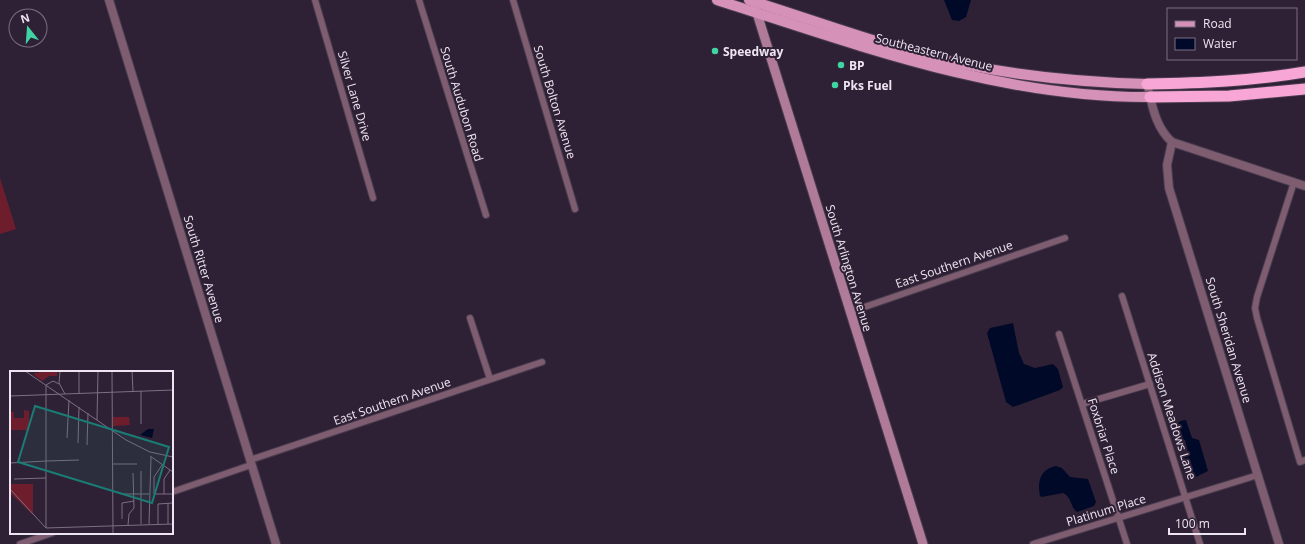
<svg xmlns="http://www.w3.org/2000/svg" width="1305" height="544" font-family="'Open Sans',sans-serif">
<rect width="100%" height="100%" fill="#2f2135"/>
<path fill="#6d1d2c" d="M 0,178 L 16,229 L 0,234 Z"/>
<g fill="#000a28">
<path d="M 944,0 L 971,0 L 966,17 L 959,21 L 952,20 Z"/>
<path d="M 1013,323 L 1019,353 L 1024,364 L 1035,368 L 1053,364 L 1058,369 L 1063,387 L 1060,390 L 1013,407 L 1006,402 L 987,333 L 990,328 Z"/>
<path d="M 1186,420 L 1192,438 L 1199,440 L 1208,471 L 1192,479 L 1184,457 L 1188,452 L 1185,440 L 1179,439 C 1176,432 1174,427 1180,421 Z"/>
<path d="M 1056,466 L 1062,468 L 1070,477 L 1088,479 L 1096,502 L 1094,506 L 1077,512 C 1070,507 1072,497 1063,493 L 1042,497 L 1040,496 C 1037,482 1040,469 1056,466 Z"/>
</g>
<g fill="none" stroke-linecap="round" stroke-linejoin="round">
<g stroke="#4a3c4f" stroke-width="8">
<g id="minor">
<path d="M 315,0 L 373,198"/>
<path d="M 419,0 L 486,215"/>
<path d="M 513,0 L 575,209"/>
<path d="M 1294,182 L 1257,297 L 1255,308 L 1257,318 L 1300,462 L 1305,460"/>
<path d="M 1122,296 L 1200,544"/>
<path d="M 850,312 L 1065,238"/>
<path d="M 470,318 L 490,379"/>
<path d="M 1059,334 L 1127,544"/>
<path d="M 1082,404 L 1150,384"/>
<path d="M 250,460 L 542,362"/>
<path d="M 172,492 L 251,465"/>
<path d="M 20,544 L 52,533"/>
<path d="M 1033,544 L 1258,475"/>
</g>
</g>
<g stroke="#4a3c4f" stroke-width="10">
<g id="tertiary">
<path d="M 109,0 L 276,544"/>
<path d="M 1147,84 C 1152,104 1155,127 1172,142 L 1305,186"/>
<path d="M 1172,142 L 1167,165 L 1169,188 L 1279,544"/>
</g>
</g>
<g stroke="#4a3c4f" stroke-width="11">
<path id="secondary" d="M 755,7 L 923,544"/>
</g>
<g stroke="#4a3c4f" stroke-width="12">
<g id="primary">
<path d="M 717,0 C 858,45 1000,98 1150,97"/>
<path d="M 749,0 C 800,16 850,34 902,49 C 981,72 1065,82 1147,84"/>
</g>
</g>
<g stroke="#4a3c4f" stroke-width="13">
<g id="motorway">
<path d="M 1147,84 C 1200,83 1253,81 1305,72"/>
<path d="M 1150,97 L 1229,96 L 1305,89"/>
</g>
</g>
<use href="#minor" stroke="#7e5d70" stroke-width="6"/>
<use href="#tertiary" stroke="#7e5d70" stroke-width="8"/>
<use href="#secondary" stroke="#af7b99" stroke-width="9"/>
<use href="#primary" stroke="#d591b8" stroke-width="10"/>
<use href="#motorway" stroke="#f7a6d5" stroke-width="11"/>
</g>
<g fill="#40d4a2" stroke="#2f2135" stroke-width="1.5">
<circle cx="715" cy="51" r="4"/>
<circle cx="841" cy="65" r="4"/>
<circle cx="835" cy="85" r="4"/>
</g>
<g text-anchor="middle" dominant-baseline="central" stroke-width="4" stroke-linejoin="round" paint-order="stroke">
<g font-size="12" font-weight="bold" fill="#eee5f2" stroke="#2f2135" text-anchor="start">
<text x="723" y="51">Speedway</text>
<text x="849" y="65">BP</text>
<text x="843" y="85">Pks Fuel</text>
</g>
<g font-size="12" fill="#eee5f2" stroke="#2f2135">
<text transform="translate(934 52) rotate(14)">Southeastern Avenue</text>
<text transform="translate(355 96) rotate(74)">Silver Lane Drive</text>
<text transform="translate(555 102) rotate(73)">South Bolton Avenue</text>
<text transform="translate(462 104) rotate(73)">South Audubon Road</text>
<text transform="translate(954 264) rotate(-19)">East Southern Avenue</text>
<text transform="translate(849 268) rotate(73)">South Arlington Avenue</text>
<text transform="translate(204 269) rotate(73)">South Ritter Avenue</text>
<text transform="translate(1229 340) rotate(73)">South Sheridan Avenue</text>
<text transform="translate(392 401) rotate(-19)">East Southern Avenue</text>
<text transform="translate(1172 416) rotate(72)">Addison Meadows Lane</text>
<text transform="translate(1104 436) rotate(72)">Foxbriar Place</text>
<text transform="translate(1106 510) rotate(-17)">Platinum Place</text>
</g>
</g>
<g transform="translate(10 371)">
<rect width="163" height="163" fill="#2f2135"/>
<path d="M 34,0 L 47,0 L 47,5 L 39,5 L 32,10 L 23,3 ZM 14,39 L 19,40 L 19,59 L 0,59 L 0,41 L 4,41 L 4,47 L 14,47 ZM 103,46 L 119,46 L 120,54 L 103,55 ZM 0,113 L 23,113 L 23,144 L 0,122 Z" fill="#6d1d2c"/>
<path d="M 138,58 L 144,58 L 142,67 L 130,64 Z" fill="#000a28"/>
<path fill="none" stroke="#7b6f81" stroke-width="1" d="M 15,0 L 116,69 L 140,81M 69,0 L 69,22M 102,0 L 103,163M 122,0 L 123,20M 50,1 L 49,12 L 55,23M 131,20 L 131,53M 0,25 L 163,19M 87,49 L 88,0M 57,67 L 59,29M 68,72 L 69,36M 77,74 L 78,42M 140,81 L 163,86M 140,85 L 163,101M 36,90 L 69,89M 0,92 L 36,90M 103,93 L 127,93M 152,94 L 144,106 L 144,123 L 163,123M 131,100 L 131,153M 4,108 L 36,107M 0,118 L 36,157M 114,123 L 139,123M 154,123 L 154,108 L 160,99M 112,132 L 124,130M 112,148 L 112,132M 139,153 L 141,86M 148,153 L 148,133 L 163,132M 158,153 L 158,132M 118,154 L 119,143 L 124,137 L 123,102M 36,157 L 36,14 L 43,10 L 49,13M 36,157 L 163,153"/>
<path fill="#1a7c75" fill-opacity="0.15" stroke="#1a7c75" stroke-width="2" d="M 25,35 L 159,76 L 142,132 L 8,91 Z"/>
<rect width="163" height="163" fill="none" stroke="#eee5f2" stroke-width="2"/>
</g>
<rect x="1167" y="8" width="130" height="52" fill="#2f2135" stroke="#7b6f81"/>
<rect x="1175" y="21" width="20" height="6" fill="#d591b8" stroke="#7b6f81"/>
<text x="1203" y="28" font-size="12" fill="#eee5f2">Road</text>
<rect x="1175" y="38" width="20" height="12" fill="#000a28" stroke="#7b6f81"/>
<text x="1203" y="48" font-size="12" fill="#eee5f2">Water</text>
<g transform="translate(28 28) rotate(343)"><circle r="19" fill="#2f2135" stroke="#7b6f81"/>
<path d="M0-3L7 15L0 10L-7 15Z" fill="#40d4a2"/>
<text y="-6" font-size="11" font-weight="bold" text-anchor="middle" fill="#eee5f2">N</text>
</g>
<path d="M1169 528v6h76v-6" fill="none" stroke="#eee5f2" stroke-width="2"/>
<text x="1175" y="528" font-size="12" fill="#eee5f2" stroke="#2f2135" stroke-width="3" paint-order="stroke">100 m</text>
</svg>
